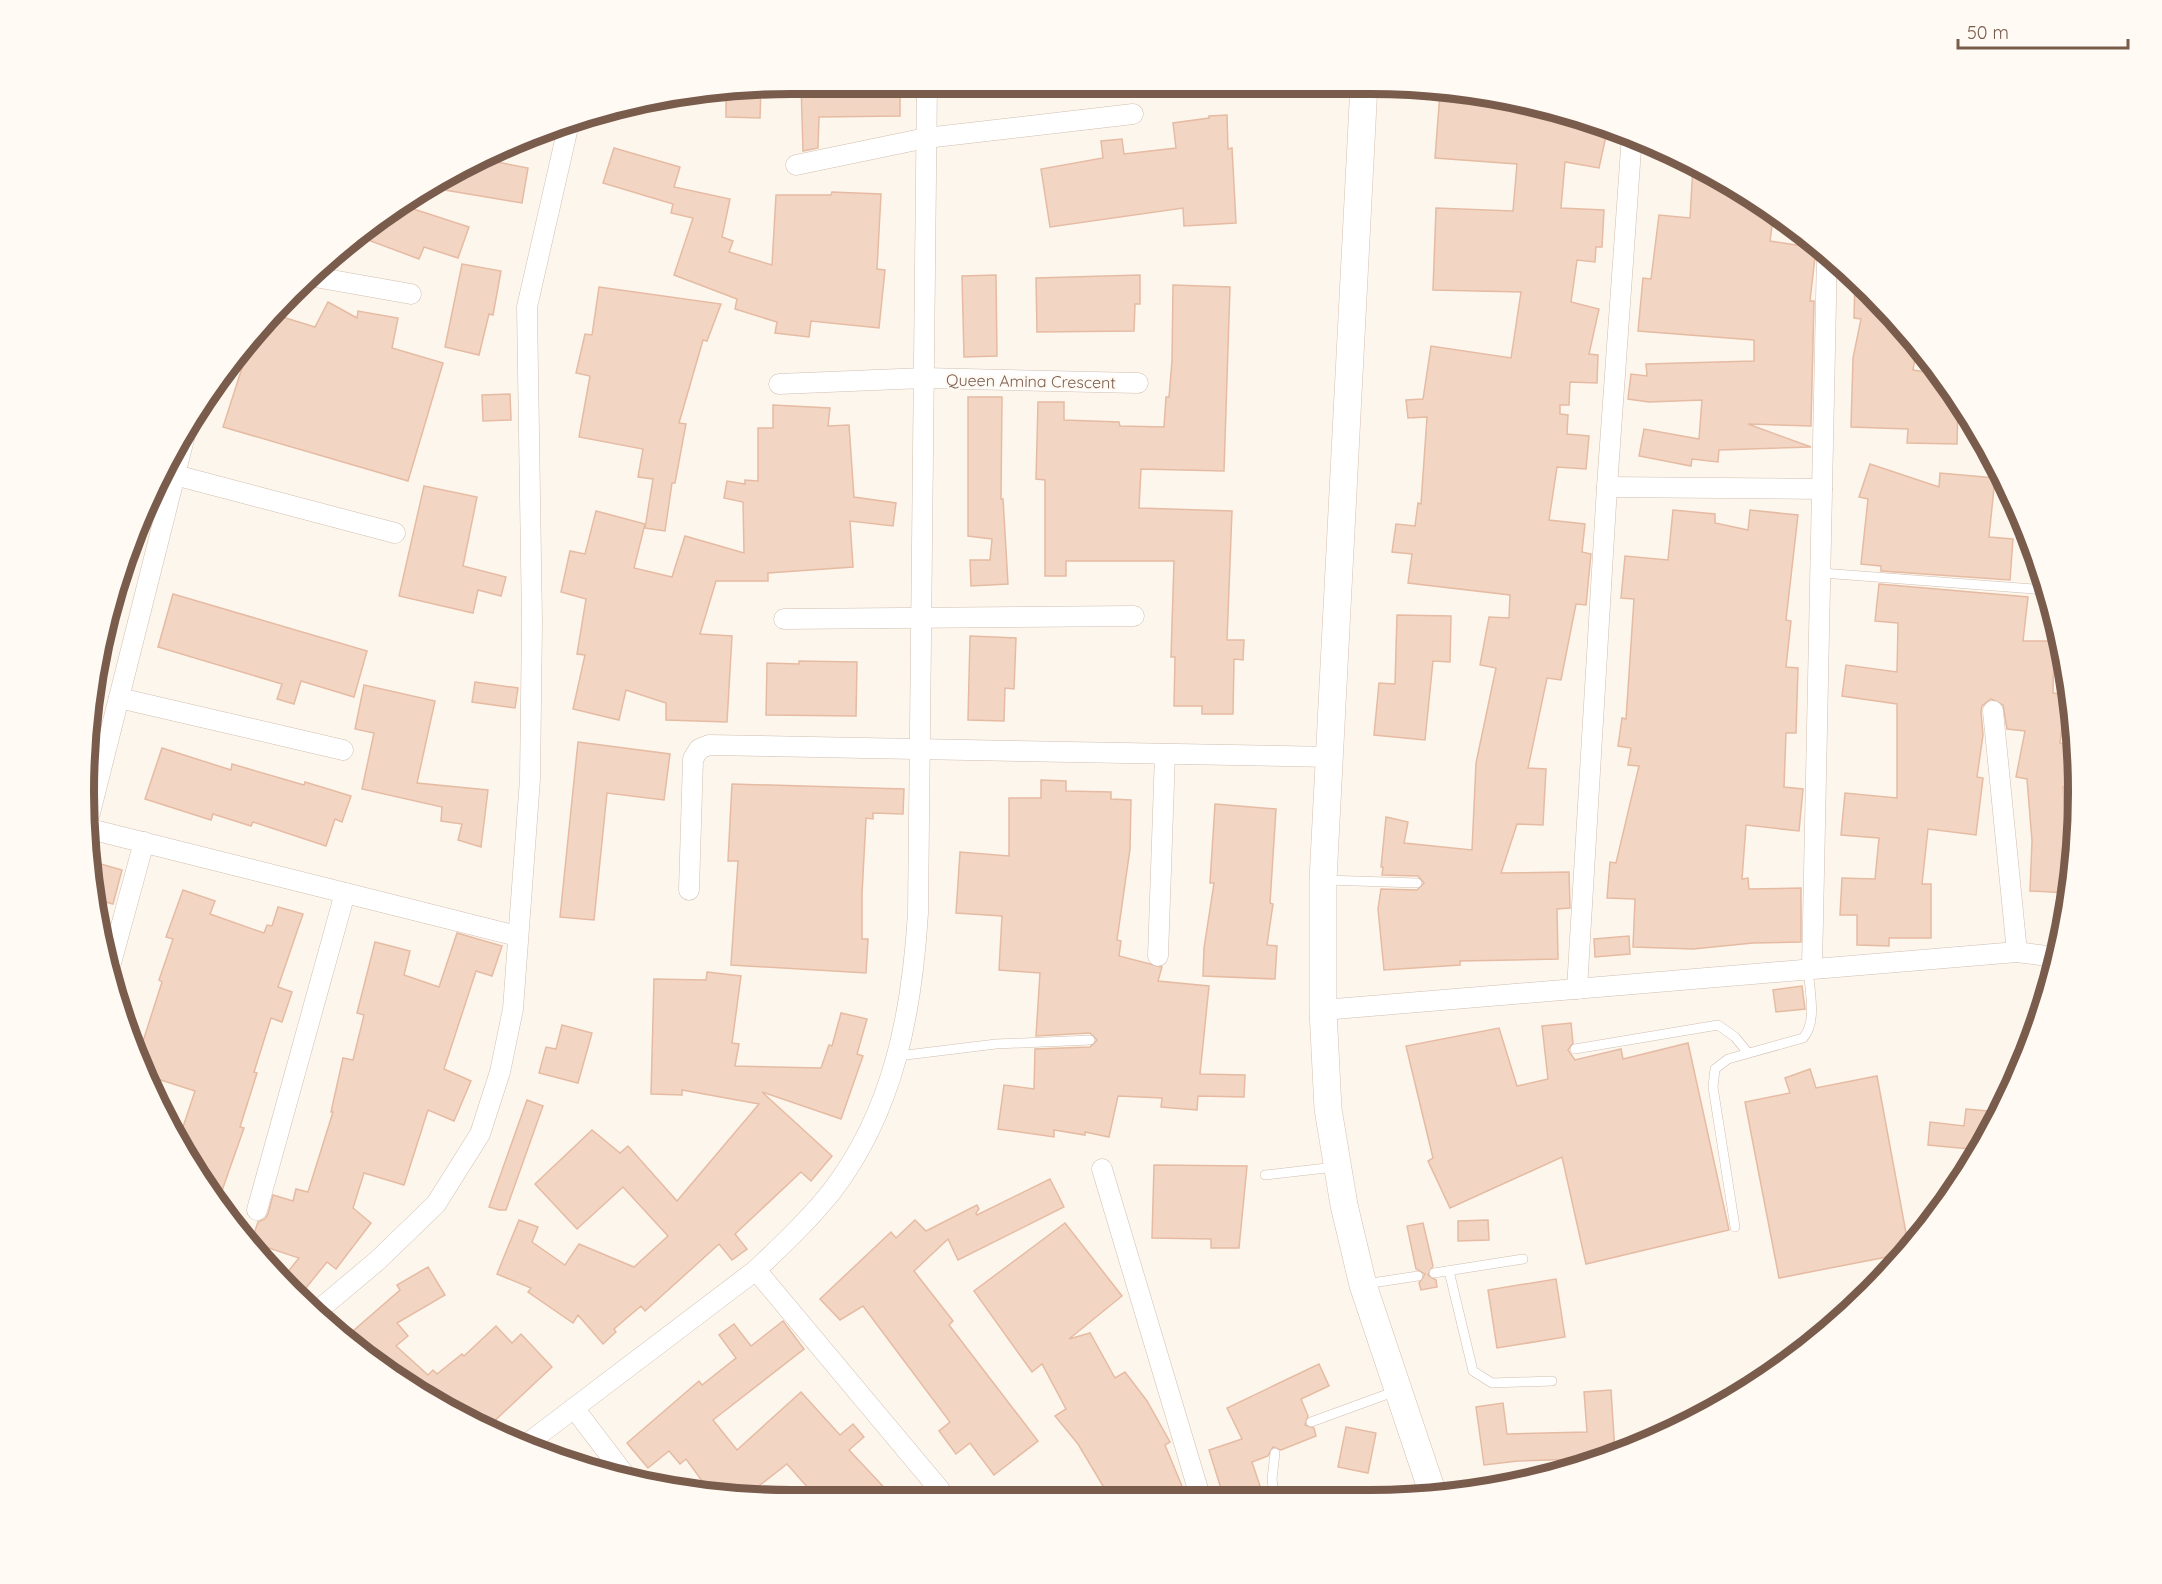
<svg xmlns="http://www.w3.org/2000/svg" width="2162" height="1584" font-family="Quicksand,sans-serif">
<rect width="100%" height="100%" fill="#fdf6ec"/>
<g fill="#f3d5c3" stroke="#e6bba3" stroke-width="1.5">
<path d="M 801,84 L 874,84 L 874,88 L 900,95 L 900,116 L 819,117 L 818,148 L 803,151 Z"/>
<path d="M 761,88 L 760,118 L 726,117 L 726,93 Z"/>
<path d="M 1440,93 L 1553,108 L 1608,127 L 1599,168 L 1565,162 L 1561,208 L 1604,210 L 1602,247 L 1596,247 L 1595,262 L 1577,260 L 1571,302 L 1599,309 L 1589,354 L 1598,355 L 1597,383 L 1570,382 L 1569,405 L 1560,405 L 1560,414 L 1568,415 L 1567,434 L 1589,436 L 1586,469 L 1557,467 L 1549,520 L 1585,524 L 1582,552 L 1591,554 L 1586,605 L 1576,604 L 1561,680 L 1547,678 L 1528,768 L 1546,769 L 1543,825 L 1517,824 L 1501,873 L 1569,872 L 1570,908 L 1557,909 L 1558,959 L 1460,961 L 1460,965 L 1384,970 L 1378,909 L 1381,889 L 1417,890 L 1424,883 L 1418,876 L 1382,875 L 1383,867 L 1381,867 L 1386,817 L 1408,822 L 1404,843 L 1472,850 L 1476,763 L 1496,668 L 1480,665 L 1489,617 L 1509,618 L 1510,595 L 1408,583 L 1412,554 L 1392,552 L 1396,524 L 1415,526 L 1418,503 L 1421,504 L 1427,417 L 1408,418 L 1406,400 L 1423,399 L 1431,346 L 1511,358 L 1521,292 L 1433,290 L 1436,208 L 1513,211 L 1517,164 L 1435,158 Z"/>
<path d="M 1227,115 L 1228,149 L 1232,148 L 1236,223 L 1184,226 L 1183,208 L 1050,227 L 1041,169 L 1103,158 L 1101,141 L 1122,139 L 1124,154 L 1176,148 L 1173,123 L 1209,118 L 1209,116 Z"/>
<path d="M 614,148 L 680,167 L 674,187 L 730,199 L 722,237 L 733,241 L 729,252 L 772,265 L 776,195 L 831,195 L 832,192 L 881,194 L 877,269 L 885,270 L 879,328 L 811,321 L 809,337 L 775,333 L 777,322 L 735,309 L 737,299 L 674,275 L 693,218 L 671,213 L 673,204 L 603,183 Z"/>
<path d="M 476,158 L 528,168 L 522,203 L 427,187 Z"/>
<path d="M 1693,166 L 1774,212 L 1770,241 L 1816,248 L 1810,301 L 1814,301 L 1811,426 L 1748,424 L 1811,447 L 1719,450 L 1718,462 L 1692,459 L 1691,466 L 1639,456 L 1644,429 L 1699,439 L 1702,400 L 1649,402 L 1628,399 L 1631,374 L 1647,376 L 1646,364 L 1754,361 L 1754,340 L 1638,331 L 1643,278 L 1651,279 L 1659,215 L 1690,218 Z"/>
<path d="M 398,204 L 469,227 L 458,258 L 424,247 L 419,259 L 360,237 Z"/>
<path d="M 462,264 L 501,271 L 493,315 L 489,314 L 479,355 L 445,347 Z"/>
<path d="M 996,275 L 997,356 L 964,357 L 962,276 Z"/>
<path d="M 1140,275 L 1140,304 L 1135,304 L 1134,331 L 1037,332 L 1036,278 Z"/>
<path d="M 1855,279 L 1917,346 L 1913,370 L 1939,374 L 1958,403 L 1957,444 L 1907,443 L 1908,429 L 1851,427 L 1853,358 L 1861,319 L 1854,318 Z"/>
<path d="M 1173,285 L 1230,287 L 1224,471 L 1141,469 L 1139,508 L 1232,511 L 1227,640 L 1244,640 L 1243,660 L 1234,659 L 1233,714 L 1202,714 L 1202,706 L 1174,706 L 1175,657 L 1171,657 L 1174,561 L 1066,561 L 1066,576 L 1045,576 L 1045,480 L 1036,479 L 1038,402 L 1064,402 L 1064,420 L 1119,422 L 1120,426 L 1164,427 L 1166,397 L 1169,397 L 1172,361 Z"/>
<path d="M 599,287 L 721,304 L 707,341 L 703,340 L 679,423 L 686,424 L 675,483 L 672,483 L 665,531 L 645,528 L 653,479 L 638,477 L 643,449 L 579,437 L 590,376 L 576,373 L 585,334 L 592,335 Z"/>
<path d="M 328,302 L 357,318 L 358,311 L 398,318 L 392,348 L 443,363 L 408,481 L 223,427 L 252,337 L 259,325 L 273,314 L 315,327 Z"/>
<path d="M 510,394 L 511,420 L 483,421 L 482,395 Z"/>
<path d="M 968,397 L 1002,397 L 1001,499 L 1003,499 L 1008,584 L 971,586 L 970,560 L 990,560 L 992,539 L 968,536 Z"/>
<path d="M 773,405 L 830,408 L 828,426 L 849,425 L 854,497 L 896,503 L 893,526 L 850,521 L 853,567 L 768,573 L 768,581 L 716,581 L 700,634 L 732,636 L 727,722 L 666,720 L 666,703 L 626,690 L 619,720 L 573,709 L 585,655 L 577,654 L 586,599 L 561,592 L 570,551 L 585,554 L 596,511 L 645,524 L 634,568 L 672,577 L 685,536 L 744,553 L 743,502 L 724,498 L 727,481 L 745,484 L 745,480 L 758,481 L 758,428 L 773,428 Z"/>
<path d="M 1870,464 L 1939,487 L 1940,473 L 1995,478 L 1989,537 L 2013,539 L 2010,580 L 1881,571 L 1881,566 L 1861,564 L 1868,499 L 1859,497 Z"/>
<path d="M 424,486 L 477,497 L 463,566 L 506,577 L 501,596 L 478,590 L 473,613 L 399,596 Z"/>
<path d="M 1673,510 L 1715,514 L 1715,523 L 1748,530 L 1750,510 L 1798,515 L 1786,620 L 1791,621 L 1786,667 L 1798,668 L 1796,733 L 1786,733 L 1784,787 L 1803,789 L 1799,831 L 1746,825 L 1742,879 L 1748,878 L 1749,889 L 1801,888 L 1801,942 L 1753,943 L 1693,949 L 1633,947 L 1635,899 L 1607,898 L 1610,862 L 1616,863 L 1639,766 L 1628,765 L 1631,748 L 1618,746 L 1622,718 L 1626,719 L 1634,599 L 1621,598 L 1625,556 L 1668,560 Z"/>
<path d="M 1879,584 L 2028,597 L 2023,641 L 2054,641 L 2053,693 L 2066,695 L 2060,743 L 2076,746 L 2069,788 L 2063,787 L 2068,855 L 2073,855 L 2070,893 L 2030,891 L 2032,841 L 2027,779 L 2016,777 L 2025,731 L 2007,729 L 2003,705 L 1991,699 L 1982,706 L 1981,712 L 1983,735 L 1977,777 L 1983,778 L 1976,835 L 1928,829 L 1922,884 L 1931,884 L 1931,938 L 1889,938 L 1889,946 L 1857,945 L 1857,915 L 1840,915 L 1842,878 L 1875,879 L 1879,838 L 1841,835 L 1845,793 L 1897,798 L 1897,704 L 1842,696 L 1846,665 L 1897,672 L 1898,623 L 1875,621 Z"/>
<path d="M 173,594 L 367,651 L 354,697 L 301,681 L 294,704 L 277,699 L 282,684 L 158,647 Z"/>
<path d="M 1397,615 L 1451,616 L 1450,662 L 1433,661 L 1425,740 L 1374,735 L 1379,683 L 1395,684 Z"/>
<path d="M 970,636 L 1016,638 L 1014,689 L 1005,688 L 1004,721 L 968,720 Z"/>
<path d="M 799,661 L 857,662 L 856,716 L 766,715 L 767,663 L 799,664 Z"/>
<path d="M 475,682 L 518,688 L 515,708 L 472,702 Z"/>
<path d="M 364,685 L 435,701 L 417,783 L 488,790 L 481,847 L 458,840 L 462,824 L 441,821 L 442,807 L 362,789 L 374,733 L 355,729 Z"/>
<path d="M 578,742 L 670,754 L 664,800 L 607,793 L 594,920 L 560,917 Z"/>
<path d="M 162,748 L 231,770 L 232,764 L 304,785 L 305,782 L 351,796 L 342,822 L 335,819 L 326,846 L 253,822 L 251,826 L 213,814 L 211,820 L 145,799 Z"/>
<path d="M 1041,780 L 1066,781 L 1066,791 L 1111,792 L 1111,799 L 1131,800 L 1130,849 L 1117,940 L 1121,941 L 1119,956 L 1162,967 L 1158,981 L 1209,986 L 1200,1074 L 1245,1075 L 1244,1097 L 1198,1096 L 1197,1110 L 1161,1107 L 1162,1098 L 1118,1096 L 1109,1137 L 1085,1132 L 1085,1135 L 1054,1130 L 1054,1137 L 998,1129 L 1004,1085 L 1034,1089 L 1035,1049 L 1090,1047 L 1097,1040 L 1090,1033 L 1036,1036 L 1040,973 L 999,970 L 1002,916 L 956,913 L 960,852 L 1009,856 L 1009,798 L 1041,798 Z"/>
<path d="M 732,784 L 904,789 L 903,814 L 873,813 L 873,819 L 866,818 L 862,894 L 862,939 L 868,939 L 866,973 L 731,965 L 738,861 L 728,861 Z"/>
<path d="M 1215,804 L 1276,809 L 1270,903 L 1273,904 L 1267,945 L 1277,946 L 1275,979 L 1203,976 L 1204,948 L 1214,883 L 1210,883 Z"/>
<path d="M 90,861 L 122,870 L 113,904 L 94,899 L 90,884 Z"/>
<path d="M 183,890 L 215,901 L 210,914 L 264,933 L 267,925 L 272,926 L 278,907 L 303,914 L 278,987 L 292,992 L 282,1022 L 271,1018 L 254,1072 L 257,1073 L 240,1127 L 244,1128 L 218,1202 L 180,1136 L 195,1091 L 145,1075 L 137,1060 L 162,982 L 159,980 L 173,939 L 166,937 Z"/>
<path d="M 457,933 L 502,946 L 492,976 L 476,971 L 444,1069 L 471,1081 L 454,1121 L 428,1110 L 404,1185 L 364,1173 L 353,1208 L 371,1223 L 336,1269 L 327,1262 L 301,1294 L 282,1279 L 299,1258 L 251,1242 L 258,1222 L 265,1219 L 268,1214 L 273,1195 L 293,1201 L 296,1189 L 308,1192 L 333,1112 L 331,1112 L 343,1058 L 353,1060 L 364,1015 L 357,1013 L 375,942 L 410,951 L 404,975 L 439,987 Z"/>
<path d="M 1629,936 L 1630,954 L 1595,957 L 1594,939 Z"/>
<path d="M 707,972 L 741,976 L 732,1043 L 739,1044 L 735,1066 L 821,1068 L 829,1045 L 832,1046 L 841,1013 L 867,1019 L 857,1054 L 863,1056 L 841,1119 L 762,1092 L 832,1156 L 811,1181 L 801,1172 L 735,1234 L 747,1249 L 732,1260 L 719,1244 L 645,1311 L 641,1306 L 614,1329 L 616,1332 L 603,1344 L 578,1315 L 573,1323 L 528,1292 L 531,1288 L 497,1274 L 519,1220 L 538,1227 L 532,1242 L 565,1265 L 579,1244 L 634,1267 L 668,1236 L 623,1187 L 577,1229 L 535,1184 L 592,1130 L 620,1153 L 628,1146 L 677,1201 L 759,1104 L 682,1090 L 682,1095 L 651,1094 L 654,979 L 706,980 Z"/>
<path d="M 1802,986 L 1805,1009 L 1776,1012 L 1773,990 Z"/>
<path d="M 1571,1023 L 1573,1043 L 1568,1050 L 1575,1060 L 1621,1049 L 1623,1059 L 1688,1043 L 1729,1230 L 1586,1264 L 1562,1157 L 1450,1208 L 1428,1161 L 1433,1158 L 1406,1046 L 1499,1028 L 1517,1086 L 1548,1079 L 1542,1026 Z"/>
<path d="M 562,1025 L 592,1033 L 578,1083 L 539,1073 L 546,1047 L 556,1049 Z"/>
<path d="M 1810,1069 L 1816,1088 L 1877,1076 L 1909,1249 L 1907,1253 L 1779,1278 L 1745,1102 L 1790,1093 L 1785,1078 Z"/>
<path d="M 527,1100 L 543,1106 L 506,1210 L 499,1210 L 489,1207 Z"/>
<path d="M 1966,1109 L 1998,1112 L 1980,1150 L 1928,1145 L 1930,1122 L 1964,1126 Z"/>
<path d="M 1154,1165 L 1247,1166 L 1239,1248 L 1211,1248 L 1211,1239 L 1152,1238 Z"/>
<path d="M 1050,1179 L 1064,1207 L 958,1260 L 948,1239 L 914,1271 L 953,1321 L 949,1325 L 1038,1441 L 994,1475 L 970,1443 L 956,1454 L 948,1443 L 939,1431 L 950,1422 L 863,1306 L 840,1320 L 820,1299 L 891,1232 L 896,1238 L 915,1220 L 926,1231 L 977,1205 L 979,1209 L 976,1213 L 977,1215 Z"/>
<path d="M 1488,1220 L 1489,1240 L 1458,1241 L 1458,1221 Z"/>
<path d="M 1065,1223 L 1122,1296 L 1069,1339 L 1090,1333 L 1115,1378 L 1125,1372 L 1147,1401 L 1170,1442 L 1165,1445 L 1186,1496 L 1109,1496 L 1078,1444 L 1055,1416 L 1066,1409 L 1042,1364 L 1032,1372 L 974,1291 Z"/>
<path d="M 1423,1223 L 1433,1266 L 1428,1275 L 1436,1280 L 1437,1287 L 1421,1290 L 1419,1283 L 1425,1274 L 1416,1269 L 1407,1226 Z"/>
<path d="M 428,1267 L 445,1295 L 397,1323 L 408,1336 L 396,1346 L 428,1375 L 433,1370 L 437,1374 L 462,1354 L 464,1356 L 496,1326 L 512,1343 L 521,1334 L 552,1367 L 489,1426 L 438,1405 L 345,1338 L 400,1290 L 397,1285 Z"/>
<path d="M 1556,1279 L 1565,1337 L 1497,1348 L 1488,1290 Z"/>
<path d="M 783,1321 L 804,1349 L 713,1420 L 737,1450 L 801,1392 L 840,1435 L 853,1424 L 864,1437 L 849,1450 L 894,1498 L 817,1498 L 787,1464 L 755,1489 L 765,1498 L 745,1498 L 711,1493 L 686,1459 L 680,1464 L 669,1451 L 648,1468 L 627,1443 L 699,1381 L 702,1385 L 736,1358 L 719,1335 L 734,1324 L 751,1346 Z"/>
<path d="M 1319,1364 L 1329,1386 L 1301,1399 L 1308,1416 L 1305,1425 L 1314,1428 L 1316,1436 L 1281,1450 L 1273,1447 L 1268,1456 L 1252,1462 L 1263,1495 L 1223,1495 L 1209,1450 L 1242,1439 L 1227,1408 Z"/>
<path d="M 1611,1390 L 1615,1453 L 1585,1459 L 1518,1461 L 1484,1465 L 1476,1407 L 1503,1403 L 1507,1434 L 1587,1432 L 1584,1392 Z"/>
<path d="M 1346,1427 L 1376,1433 L 1368,1473 L 1338,1467 Z"/>
</g>
<g fill="none" stroke-linecap="round" stroke-linejoin="round">
<g stroke="#d1beb0" stroke-width="10">
<g id="lane">
<path d="M 1822,573 L 2047,590"/>
<path d="M 1325,880 L 1417,883"/>
<path d="M 1575,1049 L 1718,1025 L 1735,1037 L 1748,1053"/>
<path d="M 898,1056 L 996,1044 L 1090,1040"/>
<path d="M 1265,1175 L 1335,1167"/>
<path d="M 1735,1227 L 1713,1087 L 1715,1069 L 1728,1059 L 1803,1038 C 1818,1022 1809,988 1808,968"/>
<path d="M 1449,1271 L 1473,1371 L 1492,1383 L 1552,1381"/>
<path d="M 1434,1273 L 1523,1259"/>
<path d="M 1365,1284 L 1418,1276"/>
<path d="M 1311,1422 L 1396,1391"/>
<path d="M 1274,1495 L 1272,1479 L 1275,1453"/>
</g>
</g>
<g stroke="#d1beb0" stroke-width="21">
<g id="street">
<path d="M 796,165 L 926,138 L 1133,114"/>
<path d="M 315,277 L 411,294"/>
<path d="M 779,384 L 924,378 L 1138,383"/>
<path d="M 175,475 L 395,533"/>
<path d="M 1607,487 L 1822,489"/>
<path d="M 784,619 L 1134,616"/>
<path d="M 119,698 L 343,750"/>
<path d="M 1993,711 L 2017,952"/>
<path d="M 90,813 L 184,439"/>
<path d="M 90,829 L 517,936"/>
<path d="M 689,890 L 693,759 L 699,749 L 709,745 L 1331,757"/>
<path d="M 1158,956 L 1165,754"/>
<path d="M 111,963 L 144,842"/>
<path d="M 1812,967 L 1827,253"/>
<path d="M 1577,989 L 1607,487 L 1632,135"/>
<path d="M 1323,1010 L 2017,952 L 2055,957"/>
<path d="M 1102,1169 L 1200,1496"/>
<path d="M 257,1210 L 345,893"/>
<path d="M 756,1270 L 940,1490"/>
<path d="M 315,1313 L 377,1261 L 436,1204 L 480,1134 L 500,1072 L 513,1009 L 530,779 L 532,622 L 527,307 L 569,123"/>
<path d="M 574,1408 L 628,1479"/>
<path d="M 528,1443 L 756,1270 C 782,1245 809,1220 832,1191 C 894,1110 912,1012 918,913 L 927,84"/>
</g>
</g>
<g stroke="#d6c0b0" stroke-width="28">
<path id="secondary" d="M 1364,84 L 1323,880 L 1323,1010 L 1328,1109 L 1344,1205 L 1363,1285 L 1433,1494"/>
</g>
<use href="#lane" stroke="#fff" stroke-width="9"/>
<use href="#street" stroke="#fff" stroke-width="20"/>
<use href="#secondary" stroke="#fff" stroke-width="27"/>
</g>
<g text-anchor="middle" dominant-baseline="central" stroke-width="5" stroke-linejoin="round" paint-order="stroke">
<g font-size="16" fill="#7a5c4d" stroke="#fffaf3">
<text transform="translate(1031 381) rotate(1)">Queen Amina Crescent</text>
</g>
</g>
<path d="M0 0H2162V1584H0ZM792 94H1370A698 698 0 0 1 2068 792V792A698 698 0 0 1 1370 1490H792A698 698 0 0 1 94 792V792A698 698 0 0 1 792 94Z" fill="#fffaf3" fill-rule="evenodd"/>
<path fill="none" stroke="#7a5c4d" stroke-width="8" d="M792 94H1370A698 698 0 0 1 2068 792V792A698 698 0 0 1 1370 1490H792A698 698 0 0 1 94 792V792A698 698 0 0 1 792 94Z"/>
<path d="M1958 39v9h170v-9" fill="none" stroke="#7a5c4d" stroke-width="3"/>
<text x="1967" y="39" font-size="18" fill="#7a5c4d" stroke="#fffaf3" stroke-width="4.5" paint-order="stroke">50 m</text>
</svg>
